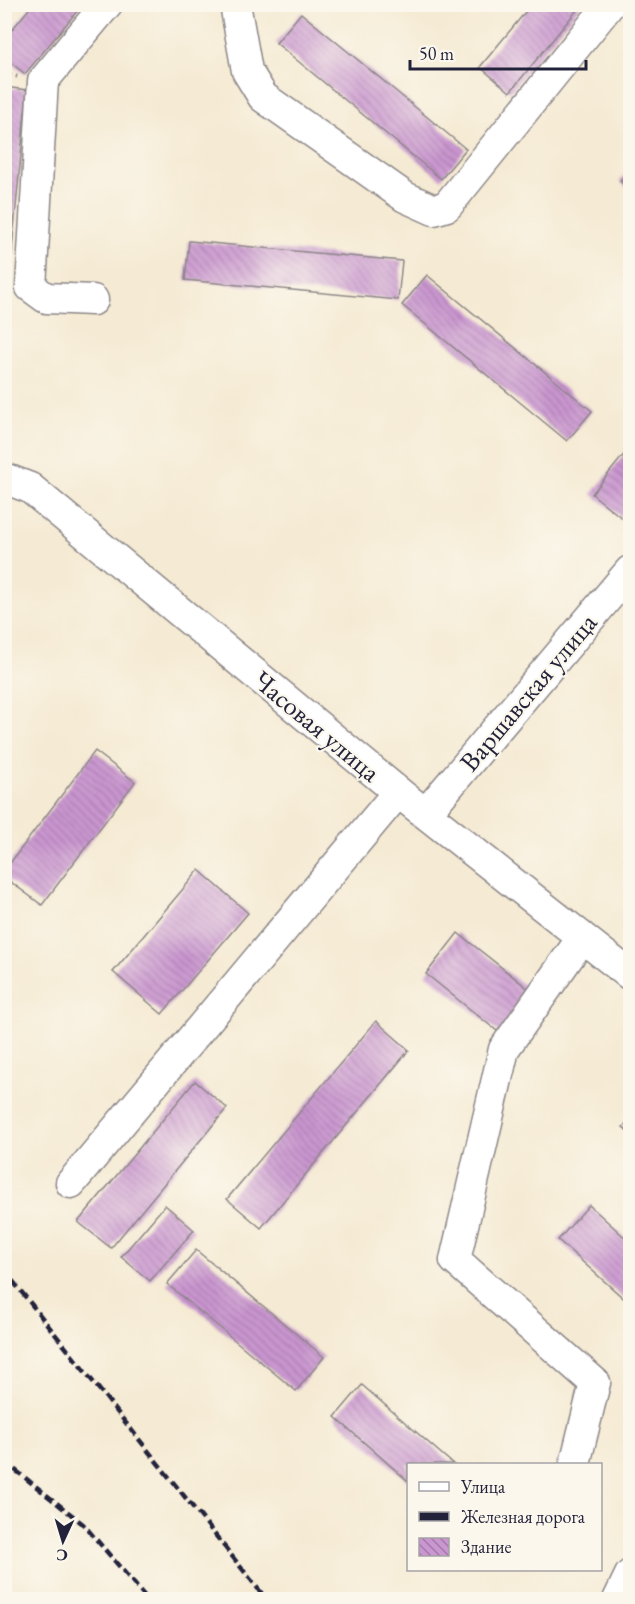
<svg xmlns="http://www.w3.org/2000/svg" width="635" height="1604" font-family="'EB Garamond',serif">
<defs>
<pattern id="building-back-hatch" width="6" height="6" patternUnits="userSpaceOnUse" patternTransform="scale(1.5)"><rect width="6" height="6" fill="#ca96d0"/><path d="M-1 5l2 2M0 0l6 6M5-1l2 2" fill="none" stroke="#a47aaa"/></pattern>
</defs>
<rect width="100%" height="100%" fill="#fbf7ec"/>
<filter id="ink" filterUnits="userSpaceOnUse"><feTurbulence type="fractalNoise" baseFrequency=".0167" numOctaves="2"/><feDisplacementMap in="SourceGraphic" scale="12" xChannelSelector="R" yChannelSelector="G"/><feConvolveMatrix kernelMatrix="1 2 1 2 8 2 1 2 1" color-interpolation-filters="sRGB"/></filter>
<filter id="wash" filterUnits="userSpaceOnUse"><feTurbulence type="fractalNoise" baseFrequency=".008" numOctaves="4" result="noise"/><feDisplacementMap in="SourceGraphic" scale="24" xChannelSelector="R" yChannelSelector="G"/><feGaussianBlur stdDeviation="1.35" result="paint"/><feColorMatrix in="noise" values="0 0 0 0 0 0 0 0 0 0 0 0 0 0 0 0 0 1.4 0 .05"/><feComposite in="paint" operator="in"/></filter>
<g filter="url(#wash)">
<rect width="100%" height="100%" fill="#f5ead3"/>
<g id="blocks">
<g fill="url(#building-back-hatch)">
<path d="M 33,4 L 83,4 L 25,74 L 5,58 L 5,38 Z"/>
<path d="M 532,4 L 582,4 L 510,92 L 480,67 Z"/>
<path d="M 301,13 L 466,149 L 441,179 L 276,43 Z"/>
<path d="M 4,87 L 27,90 L 7,302 L 4,302 Z"/>
<path d="M 630,168 L 630,190 L 620,181 Z"/>
<path d="M 189,241 L 402,261 L 398,300 L 185,280 Z"/>
<path d="M 427,275 L 592,411 L 567,441 L 402,305 Z"/>
<path d="M 630,447 L 630,507 L 622,518 L 592,494 Z"/>
<path d="M 95,751 L 135,782 L 42,905 L 4,877 L 4,871 Z"/>
<path d="M 199,870 L 248,913 L 162,1014 L 113,972 Z"/>
<path d="M 458,933 L 535,994 L 502,1035 L 426,974 Z"/>
<path d="M 376,1021 L 409,1050 L 261,1228 L 227,1199 Z"/>
<path d="M 195,1081 L 227,1108 L 111,1248 L 78,1222 Z"/>
<path d="M 630,1119 L 630,1134 L 623,1127 Z"/>
<path d="M 165,1205 L 194,1230 L 150,1281 L 121,1257 Z"/>
<path d="M 589,1205 L 630,1242 L 630,1304 L 558,1240 Z"/>
<path d="M 196,1250 L 324,1357 L 296,1391 L 167,1284 Z"/>
<path d="M 362,1385 L 453,1464 L 408,1464 L 408,1481 L 335,1417 Z"/>
</g>
</g>
</g>
<g filter="url(#ink)">
<use href="#blocks" fill-opacity="0" stroke="#8c8687" stroke-width="1.5"/>
<g fill="none" stroke-linecap="round" stroke-linejoin="round">
<g stroke="#8c8687" stroke-width="33">
<g id="minor">
<path d="M 235,4 L 247,71 L 263,97 L 405,197 L 434,210 L 447,206 L 610,4"/>
<path d="M 93,300 L 46,298 L 31,287 L 43,81 L 107,4"/>
<path d="M 4,478 L 30,488 L 398,792 L 630,975"/>
<path d="M 426,813 L 630,571"/>
<path d="M 71,1183 L 398,792"/>
<path d="M 575,1464 L 595,1383 L 455,1260 L 504,1049 L 582,938"/>
<path d="M 618,1600 L 630,1575"/>
</g>
</g>
<path stroke="#8c8687" stroke-width="4" stroke-dasharray="1.5 4.5" stroke-linecap="butt" d="M 4,74 L 19,77"/>
<use href="#minor" stroke="#fff" stroke-width="30"/>
<g stroke="#22223b" stroke-width="4.5" stroke-dasharray="9 4.5" stroke-linecap="butt">
<path d="M 4,1270 L 267,1600"/>
<path d="M 4,1461 L 83,1524 L 148,1600"/>
</g>
</g>
</g>
<g text-anchor="middle" dominant-baseline="central" stroke-width="4.5" stroke-linejoin="round" paint-order="stroke">
<g font-size="27" fill="#22223b" stroke="#fbf7ec">
<text transform="translate(528 692) rotate(-50)">Варшавская улица</text>
<text transform="translate(317 726) rotate(40)">Часовая улица</text>
</g>
</g>
<rect width="635" height="1604" fill="none" stroke="#fbf7ec" stroke-width="24"/>
<rect x="407" y="1463" width="195" height="108" fill="#fbf7ec" stroke="#a4a2a5" stroke-width="1.5"/>
<rect x="419" y="1482" width="30" height="9" fill="#ffffff" stroke="#a4a2a5" stroke-width="1.5"/>
<text x="461" y="1493" font-size="18" fill="#22223b">Улица</text>
<rect x="419" y="1512" width="30" height="9" fill="#22223b" stroke="#a4a2a5" stroke-width="1.5"/>
<text x="461" y="1523" font-size="18" fill="#22223b">Железная дорога</text>
<rect x="419" y="1538" width="30" height="18" fill="url(#building-back-hatch)" stroke="#a4a2a5" stroke-width="1.5"/>
<text x="461" y="1553" font-size="18" fill="#22223b">Здание</text>
<g transform="translate(63 1541) rotate(184)" stroke="#fbf7ec" stroke-width="4.5" paint-order="stroke">
<path d="M0-4.5L10 22L0 15L-10 22Z" fill="#22223b"/>
<text y="-9" font-size="16" font-weight="bold" text-anchor="middle" fill="#22223b">С</text>
</g>
<path d="M410 60v9h176v-9" fill="none" stroke="#22223b" stroke-width="3"/>
<text x="419" y="60" font-size="18" fill="#22223b" stroke="#fbf7ec" stroke-width="4.5" paint-order="stroke">50 m</text>
</svg>
